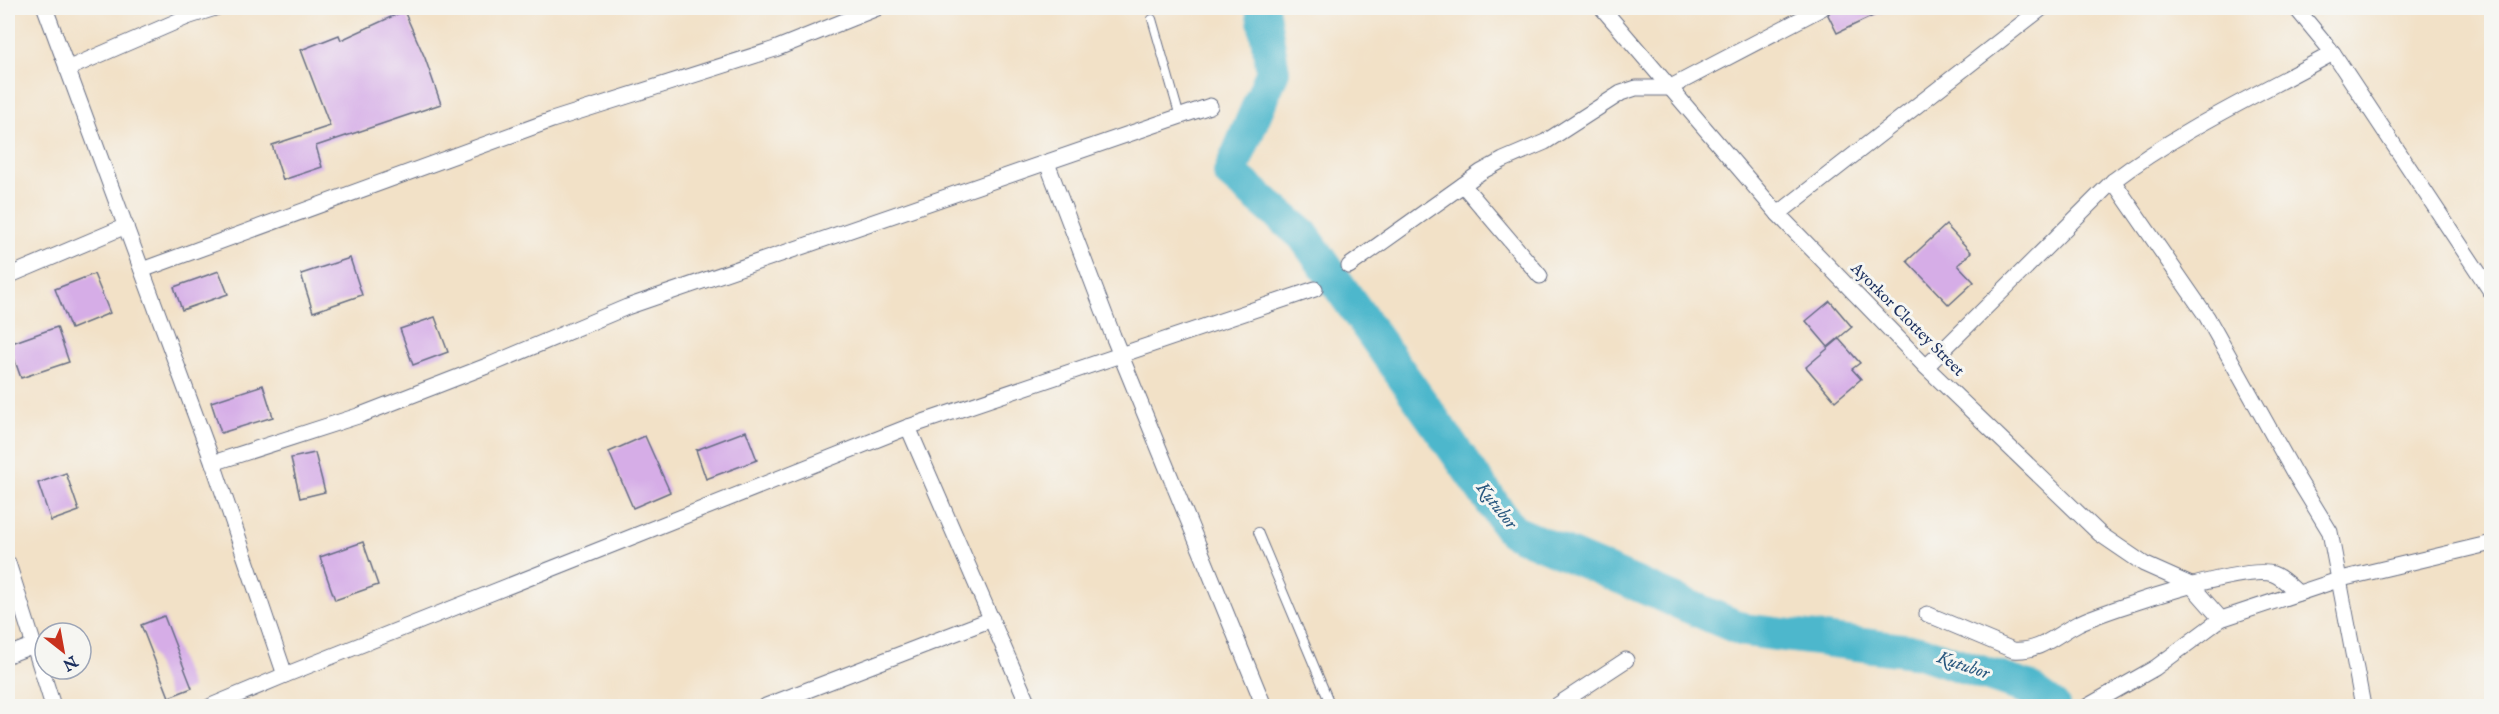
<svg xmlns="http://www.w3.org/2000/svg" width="2499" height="714" font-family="'IM FELL English',serif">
<rect width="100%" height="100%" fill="#f6f6f2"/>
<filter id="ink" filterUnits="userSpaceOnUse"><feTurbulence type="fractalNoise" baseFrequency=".0167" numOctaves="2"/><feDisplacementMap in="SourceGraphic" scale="12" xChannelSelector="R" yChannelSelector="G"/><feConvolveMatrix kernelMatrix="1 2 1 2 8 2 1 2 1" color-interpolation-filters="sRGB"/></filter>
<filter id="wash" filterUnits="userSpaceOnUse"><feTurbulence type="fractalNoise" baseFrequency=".008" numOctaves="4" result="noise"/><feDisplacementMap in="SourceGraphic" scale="24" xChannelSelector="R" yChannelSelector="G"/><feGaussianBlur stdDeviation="1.35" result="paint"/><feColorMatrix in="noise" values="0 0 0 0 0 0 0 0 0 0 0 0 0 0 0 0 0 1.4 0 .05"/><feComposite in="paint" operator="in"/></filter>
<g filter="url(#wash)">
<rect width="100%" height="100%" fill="#f2e1c7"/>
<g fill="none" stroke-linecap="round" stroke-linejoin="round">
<path stroke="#4eb7cc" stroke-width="34" d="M 1262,8 L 1273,71 L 1230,173 L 1303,235 L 1512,531 L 1744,630 L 1920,652 L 2028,688 L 2053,706"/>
</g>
<g id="blocks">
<g fill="#d6ade7">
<path d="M 1832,8 L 1890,8 L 1837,33 L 1828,15 Z"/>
<path d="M 404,11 L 425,58 L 441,104 L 316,146 L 322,167 L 283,180 L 272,145 L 330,126 L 301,50 L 339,35 L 341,40 Z"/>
<path d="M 1946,225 L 1971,252 L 1958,265 L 1974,282 L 1949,305 L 1907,261 Z"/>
<path d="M 350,258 L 362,295 L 313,312 L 301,274 Z"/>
<path d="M 219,271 L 228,294 L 182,310 L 174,287 Z"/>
<path d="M 94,274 L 110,313 L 71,329 L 55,289 Z"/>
<path d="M 1830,301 L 1852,327 L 1828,347 L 1806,321 Z"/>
<path d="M 435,317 L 448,352 L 413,365 L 400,329 Z"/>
<path d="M 57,327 L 69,362 L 21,378 L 9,344 Z"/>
<path d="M 1839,339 L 1860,363 L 1852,369 L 1861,379 L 1835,401 L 1806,367 Z"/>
<path d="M 263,385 L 273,417 L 221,433 L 211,402 Z"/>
<path d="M 746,431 L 757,460 L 706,479 L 696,450 Z"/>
<path d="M 645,436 L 670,492 L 633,508 L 609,452 Z"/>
<path d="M 315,453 L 325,492 L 300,498 L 291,458 Z"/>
<path d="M 66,473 L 79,511 L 51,521 L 38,483 Z"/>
<path d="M 363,542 L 378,585 L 335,600 L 320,557 Z"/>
<path d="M 164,616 L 192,688 L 169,697 L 141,625 Z"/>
</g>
</g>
</g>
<g filter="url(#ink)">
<use href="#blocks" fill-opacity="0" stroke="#666d83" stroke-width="1.5"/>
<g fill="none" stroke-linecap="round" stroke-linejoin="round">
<g stroke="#666d83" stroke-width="10">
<g id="service">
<path d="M 1152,19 L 1180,117"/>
<path d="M 1258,532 L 1331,706"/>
</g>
</g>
<g stroke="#666d83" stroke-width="17">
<g id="minor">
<path d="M 45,8 L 213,463 L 285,675"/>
<path d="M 1602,8 L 1778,214 L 1926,367 L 2100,534 L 2144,564 L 2191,585 L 2221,619"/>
<path d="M 2296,8 L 2333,53 L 2492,293"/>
<path d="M 187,17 L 215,8"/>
<path d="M 67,69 L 187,17 L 185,8"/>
<path d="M 1047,163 L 1113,336 L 1264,706"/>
<path d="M 2113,181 L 2207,317 L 2293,471 L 2330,532 L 2363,706"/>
<path d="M 1463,185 L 1540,276"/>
<path d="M 1778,214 L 2042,8"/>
<path d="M 1349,266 L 1481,172 L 1503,160 L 1545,142 L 1621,93 L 1636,88 L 1669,88 L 1822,8"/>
<path d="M 142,270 L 552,120 L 775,49 L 877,8"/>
<path d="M 8,276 L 126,226"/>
<path d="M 1926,367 L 2113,181 C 2180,130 2259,94 2333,53"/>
<path d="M 908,427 L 1029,706"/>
<path d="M 213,463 L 358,416 L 492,364 L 627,307 L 1210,106"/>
<path d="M 8,563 L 53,706"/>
<path d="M 1927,614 L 2013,650 C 2041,652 2055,635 2079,623 C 2110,609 2245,564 2273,574 C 2282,577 2291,587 2298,593"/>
<path d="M 8,655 L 34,645"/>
<path d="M 211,706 L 285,675 L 908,427 L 1315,289"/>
<path d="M 766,706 L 992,619"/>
<path d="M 1556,706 L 1626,660"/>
<path d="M 2088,706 L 2155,668 L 2221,619 L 2341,579 L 2492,543"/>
</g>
</g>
<use href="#service" stroke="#fff" stroke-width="8"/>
<use href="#minor" stroke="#fff" stroke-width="15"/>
</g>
</g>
<g text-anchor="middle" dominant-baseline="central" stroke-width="6" stroke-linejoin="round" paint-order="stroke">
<g font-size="16" fill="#1b2f5e" stroke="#f6f6f2">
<text transform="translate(1907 320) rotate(45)">Ayorkor Clottey Street</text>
</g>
<g font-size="18" font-style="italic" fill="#2a587f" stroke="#f6f6f2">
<text transform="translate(1496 506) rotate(52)">Kutubor</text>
<text transform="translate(1963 666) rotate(19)">Kutubor</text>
</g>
</g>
<rect width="2499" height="714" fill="none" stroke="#f6f6f2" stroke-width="30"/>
<g transform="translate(63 651) rotate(149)"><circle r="28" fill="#f6f6f2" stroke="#9ea6b7" stroke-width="1.5"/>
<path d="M0-4.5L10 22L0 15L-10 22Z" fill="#c8321e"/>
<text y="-9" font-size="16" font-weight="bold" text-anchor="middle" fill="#1b2f5e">N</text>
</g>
</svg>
